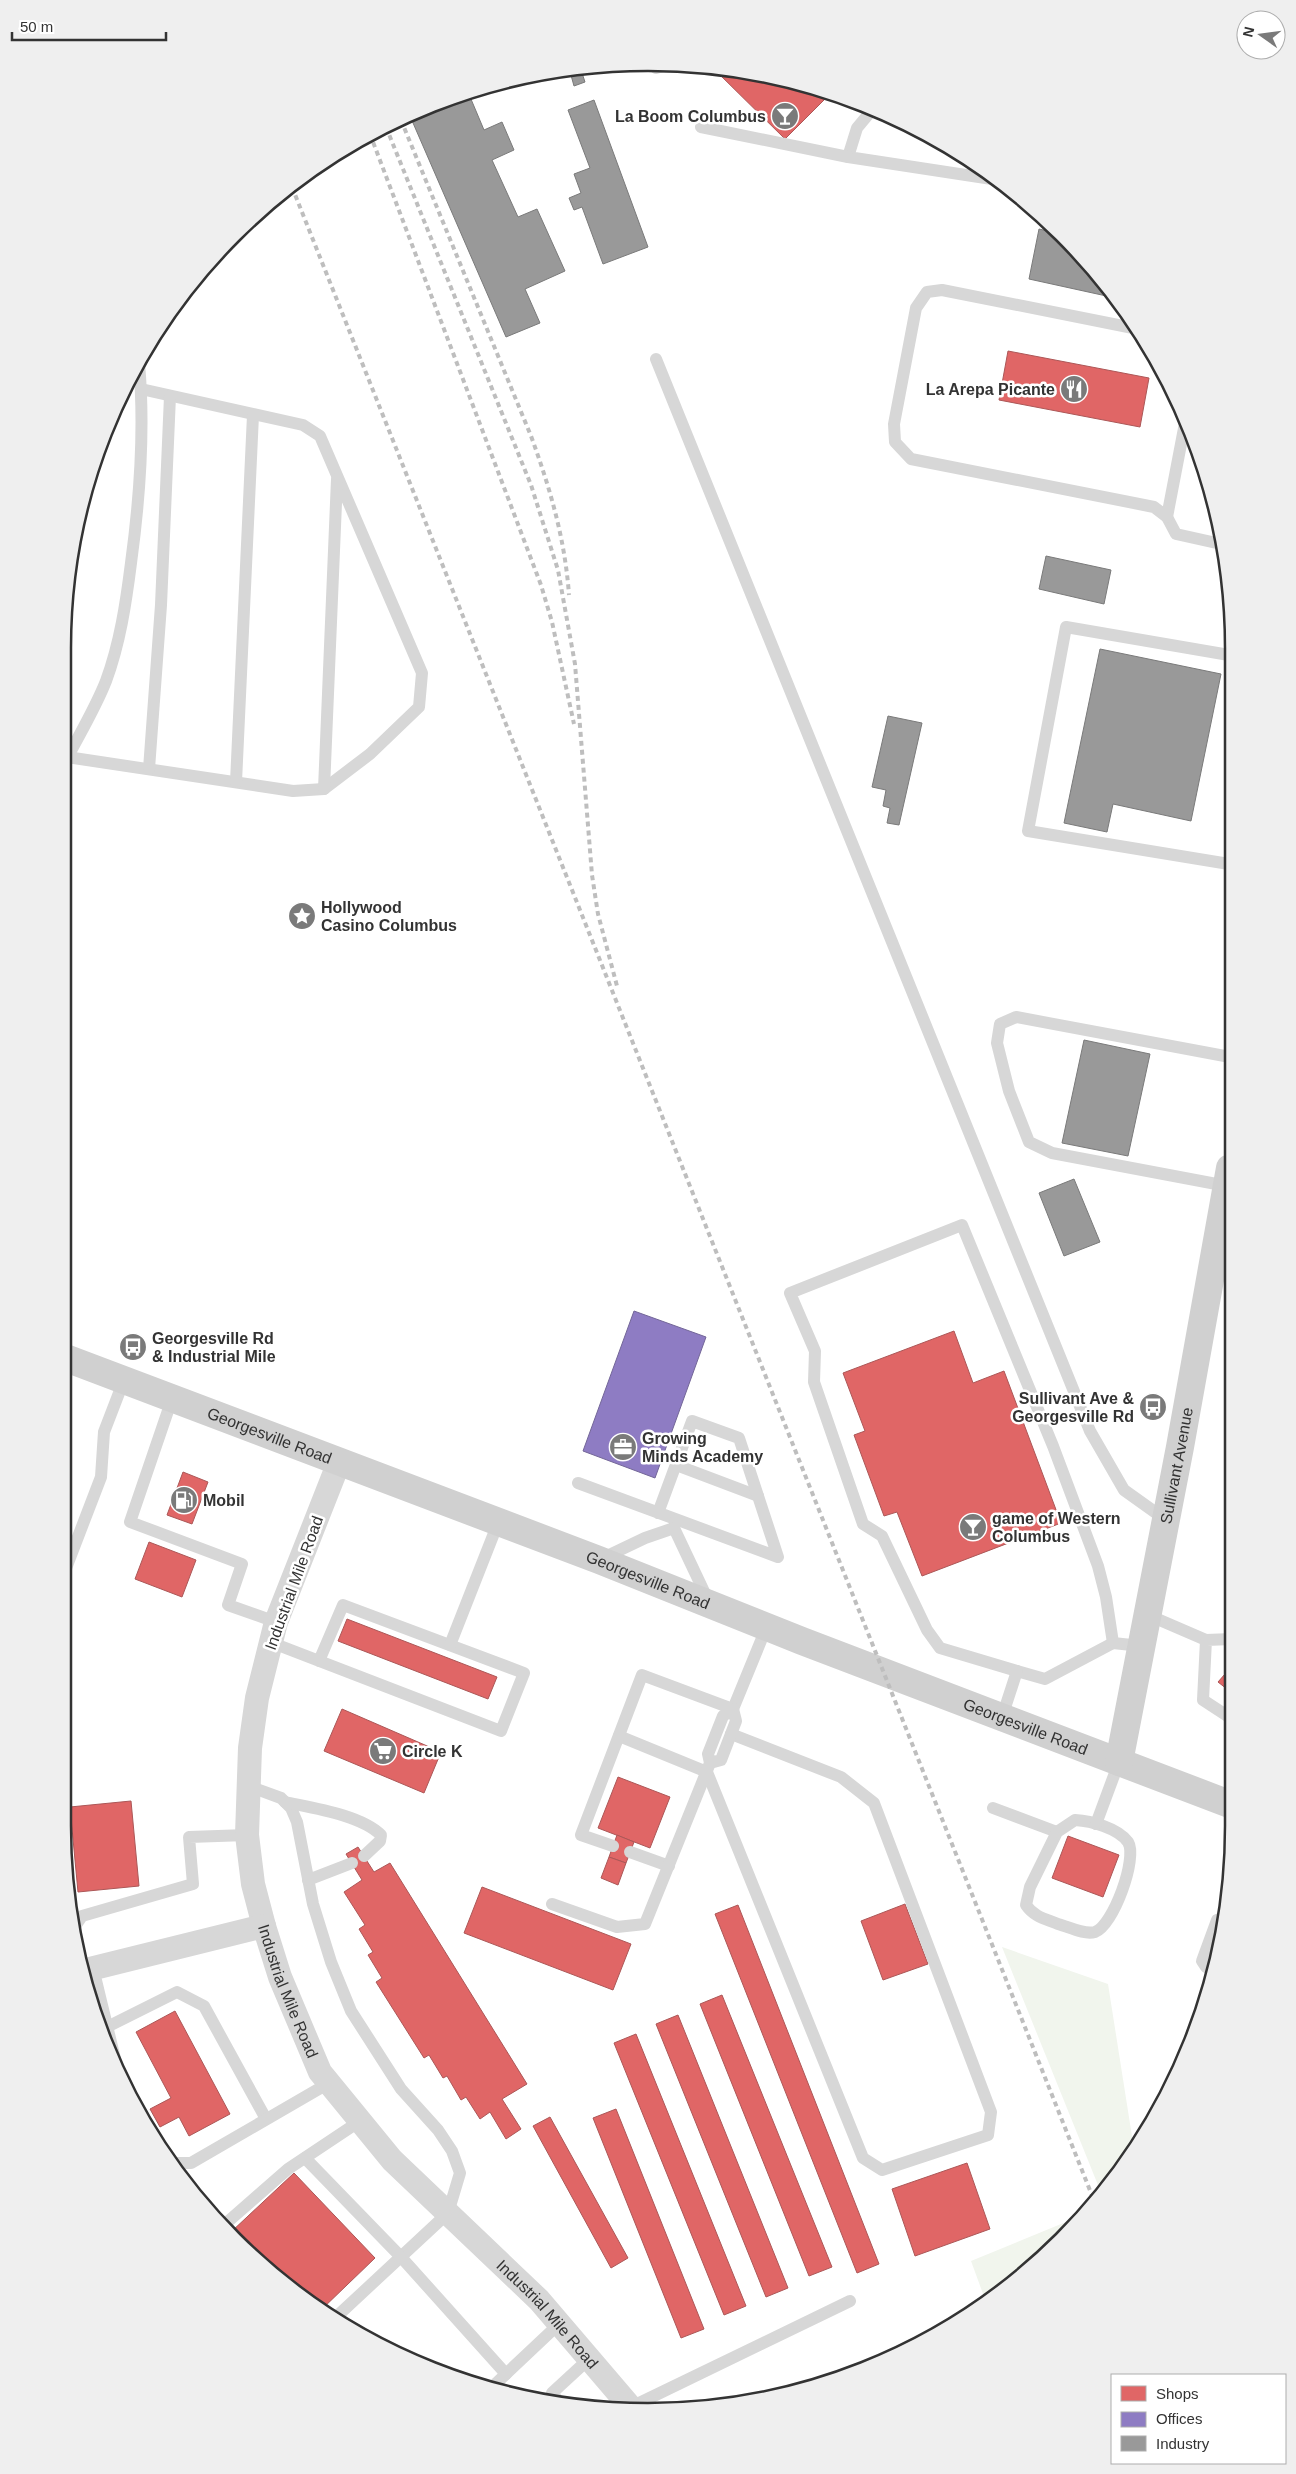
<svg xmlns="http://www.w3.org/2000/svg" width="1296" height="2474" font-family="Helvetica,sans-serif">
<rect width="100%" height="100%" fill="#fff"/>
<g fill="#f1f5ed">
<path d="M 1002,1947 L 1108,1984 L 1134,2149 L 1113,2182 L 1102,2195 Z"/>
<path d="M 1078,2217 L 1079,2221 L 1062,2240 L 986,2302 L 971,2261 Z"/>
</g>
<g fill="#e06666" stroke="#ac5757">
<path d="M 718,69 L 800,83 L 830,94 L 785,139 L 716,71 Z"/>
<path d="M 1008,351 L 1149,378 L 1140,427 L 999,400 Z"/>
<path d="M 954,1331 L 973,1383 L 1004,1371 L 1061,1523 L 922,1576 L 897,1512 L 884,1516 L 854,1435 L 865,1431 L 843,1373 Z"/>
<path d="M 183,1472 L 208,1482 L 192,1524 L 167,1515 Z"/>
<path d="M 149,1542 L 196,1560 L 182,1597 L 135,1579 Z"/>
<path d="M 347,1619 L 497,1677 L 488,1699 L 338,1641 Z"/>
<path d="M 1232,1666 L 1232,1693 L 1218,1682 Z"/>
<path d="M 342,1709 L 441,1752 L 424,1793 L 324,1751 Z"/>
<path d="M 618,1777 L 670,1797 L 650,1848 L 598,1828 Z"/>
<path d="M 131,1801 L 139,1886 L 78,1892 L 70,1807 Z"/>
<path d="M 617,1835 L 634,1842 L 626,1863 L 609,1857 Z"/>
<path d="M 1068,1836 L 1119,1855 L 1103,1897 L 1052,1878 Z"/>
<path d="M 358,1847 L 374,1872 L 390,1863 L 527,2084 L 502,2099 L 521,2129 L 506,2139 L 490,2112 L 480,2119 L 466,2097 L 461,2100 L 447,2076 L 443,2078 L 429,2055 L 424,2058 L 376,1982 L 382,1978 L 368,1955 L 373,1952 L 359,1929 L 365,1925 L 344,1892 L 362,1880 L 346,1854 Z"/>
<path d="M 609,1857 L 626,1863 L 618,1885 L 601,1878 Z"/>
<path d="M 482,1887 L 631,1944 L 613,1990 L 464,1933 Z"/>
<path d="M 905,1904 L 928,1964 L 883,1980 L 861,1921 Z"/>
<path d="M 738,1905 L 879,2264 L 857,2273 L 715,1914 Z"/>
<path d="M 722,1995 L 832,2267 L 809,2276 L 700,2004 Z"/>
<path d="M 175,2011 L 230,2114 L 189,2136 L 179,2117 L 160,2127 L 150,2109 L 171,2098 L 136,2032 Z"/>
<path d="M 678,2015 L 788,2288 L 766,2297 L 656,2024 Z"/>
<path d="M 636,2034 L 746,2306 L 724,2315 L 614,2043 Z"/>
<path d="M 616,2109 L 704,2329 L 681,2338 L 593,2118 Z"/>
<path d="M 550,2117 L 628,2258 L 611,2268 L 533,2126 Z"/>
<path d="M 967,2163 L 990,2229 L 915,2256 L 892,2189 Z"/>
<path d="M 294,2173 L 375,2258 L 320,2311 L 268,2271 L 231,2232 Z"/>
</g>
<path fill="#8e7cc3" stroke="#736698" d="M 634,1311 L 706,1337 L 655,1478 L 583,1451 Z"/>
<g fill="#999" stroke="#7a7a7a">
<path d="M 580,67 L 585,82 L 574,86 L 569,68 Z"/>
<path d="M 468,92 L 484,130 L 502,122 L 514,150 L 492,160 L 518,217 L 537,209 L 565,271 L 525,289 L 540,323 L 506,337 L 410,116 Z"/>
<path d="M 594,100 L 648,247 L 603,264 L 582,207 L 574,210 L 569,198 L 581,193 L 574,174 L 590,168 L 568,110 Z"/>
<path d="M 1039,229 L 1056,233 L 1111,297 L 1029,279 Z"/>
<path d="M 1046,556 L 1111,570 L 1104,604 L 1039,589 Z"/>
<path d="M 1100,649 L 1221,674 L 1191,821 L 1113,804 L 1107,832 L 1064,823 Z"/>
<path d="M 888,716 L 922,723 L 899,825 L 887,823 L 890,808 L 883,806 L 886,790 L 872,787 Z"/>
<path d="M 1084,1040 L 1150,1054 L 1128,1156 L 1062,1143 Z"/>
<path d="M 1074,1179 L 1100,1242 L 1064,1256 L 1039,1193 Z"/>
</g>
<g fill="none" stroke-linecap="round" stroke-linejoin="round">
<g stroke="#d7d7d7" stroke-width="12">
<path d="M 652,65 L 656,68 L 670,64"/>
<path d="M 872,110 L 857,128 L 848,157 L 992,179"/>
<path d="M 701,127 L 848,157"/>
<path d="M 1138,329 L 942,290 L 927,292 L 916,308 L 894,424 L 895,442 L 911,459 L 1154,507 L 1167,517 L 1176,534 L 1221,544"/>
<path d="M 656,359 L 1090,1431 L 1124,1490 L 1166,1520"/>
<path d="M 1167,517 L 1186,418"/>
<path d="M 1229,655 L 1066,627 L 1028,831 L 1229,864"/>
<path d="M 67,757 L 293,791 L 324,789 L 370,754 L 419,707 L 422,673 L 320,436 L 303,425 L 141,389"/>
<path d="M 65,762 C 79,735 95,709 106,681 C 120,643 126,603 131,563 C 140,497 145,430 139,363"/>
<path d="M 149,769 L 161,605 L 170,396"/>
<path d="M 236,782 L 253,415"/>
<path d="M 324,789 L 337,479"/>
<path d="M 1227,1186 L 1052,1153 L 1029,1142 L 1009,1091 L 997,1043 L 1000,1024 L 1016,1017 L 1230,1057"/>
<path d="M 172,1399 L 130,1522 L 242,1564 L 228,1605 L 276,1622"/>
<path d="M 676,1465 L 758,1496"/>
<path d="M 578,1483 L 778,1557 L 739,1438 L 692,1421 L 658,1513"/>
<path d="M 676,1520 L 674,1528 L 708,1600"/>
<path d="M 601,1559 L 645,1538 L 674,1528"/>
<path d="M 63,1576 L 101,1477 L 104,1432 L 124,1380"/>
<path d="M 1148,1615 L 1206,1640"/>
<path d="M 1232,1639 L 1206,1640 L 1203,1700 L 1232,1719"/>
<path d="M 270,1642 L 501,1731 L 524,1673 L 343,1605 L 319,1661"/>
<path d="M 450,1645 L 498,1523"/>
<path d="M 1017,1671 L 1045,1679 L 1113,1643"/>
<path d="M 1002,1717 L 1017,1671 L 940,1648 L 927,1630 L 882,1536 L 863,1524 L 814,1382 L 815,1351 L 790,1293 L 962,1225 L 1053,1446 L 1098,1566 L 1106,1597 L 1113,1643 L 1141,1646"/>
<path d="M 619,1736 L 707,1772 L 863,2158 L 882,2170 L 988,2135 L 991,2112 L 874,1803 L 841,1777 L 731,1734"/>
<path d="M 248,1786 L 281,1798 L 291,1808 L 297,1822 L 313,1904 L 331,1962 L 351,2011 L 401,2089 L 438,2130 L 452,2151 L 460,2173 L 448,2213 L 334,2319"/>
<path d="M 285,1802 C 313,1808 361,1815 381,1835 L 380,1841 L 364,1856"/>
<path d="M 993,1808 L 1057,1832"/>
<path d="M 1075,1820 C 1091,1821 1118,1828 1128,1842 C 1138,1858 1113,1926 1095,1932 C 1084,1935 1069,1927 1058,1924 C 1046,1919 1034,1917 1026,1905 L 1030,1887 L 1057,1832 Z"/>
<path d="M 1096,1824 L 1119,1762"/>
<path d="M 613,1846 L 581,1835 L 642,1675 L 733,1709 L 767,1626"/>
<path d="M 630,1852 L 669,1866"/>
<path d="M 308,1880 L 352,1863"/>
<path d="M 552,1904 L 617,1927 L 645,1924 L 710,1763 L 708,1754 L 723,1716 L 733,1709 L 736,1721 L 721,1760 L 710,1763"/>
<path d="M 73,1929 L 82,1916 L 193,1884 L 189,1837 L 247,1835"/>
<path d="M 93,1968 L 116,2063"/>
<path d="M 1215,1970 L 1206,1967 L 1202,1961 L 1217,1920 L 1223,1918"/>
<path d="M 107,2027 L 177,1992 L 204,2006 L 266,2119"/>
<path d="M 305,2158 L 401,2257 L 506,2374"/>
<path d="M 170,2163 L 191,2163 L 329,2083"/>
<path d="M 224,2225 L 288,2169 L 360,2121"/>
<path d="M 490,2389 L 560,2323"/>
<path d="M 559,2402 L 552,2393 L 590,2358"/>
<path d="M 631,2407 L 850,2301"/>
</g>
<g stroke="#d7d7d7" stroke-width="24">
<path id="s1" d="M 339,1462 L 276,1622 L 257,1698 L 250,1748 L 247,1835 L 253,1884 L 264,1926 L 280,1977 L 320,2072 L 392,2160 L 539,2300 L 633,2410"/>
<path d="M 82,1971 L 264,1926"/>
</g>
<g stroke="#d0d0d0" stroke-width="28">
<path id="s2" d="M 63,1357 L 599,1560 L 802,1641 L 1232,1805"/>
<path id="s3" d="M 1119,1762 L 1180,1447 L 1230,1168"/>
</g>
<g stroke="#bebebe" stroke-width="4" stroke-dasharray="5 4" stroke-linecap="butt">
<path d="M 401,120 L 531,436 C 550,488 565,539 569,595"/>
<path d="M 386,127 L 531,485 L 558,570 L 575,664 L 592,875 L 598,914 L 617,986"/>
<path d="M 370,134 L 541,585 L 552,622 L 574,724"/>
<path d="M 292,187 L 1095,2203"/>
</g>
</g>
<defs>
<g id="bar-disc" transform="scale(1.4375)"><circle r="9.5" fill="#7a7a7a" stroke="#fff"/><path d="M-6-5H6L.8 .8V4.5H3.5V6h-7V4.5H-.8V.8Z" fill="#fff"/></g>
<g id="restaurant-disc" transform="scale(1.4375)"><circle r="9.5" fill="#7a7a7a" stroke="#fff"/><path d="M-5-6h1v4h1v-4h1v4h1v-4h1v5L-1.5 .5V6h-2V.5L-5-1ZM5-6V6H3V1.5H1.5Q1.5-4 5-6Z" fill="#fff"/></g>
<g id="sight-disc" transform="scale(1.4375)"><circle r="9.5" fill="#7a7a7a" stroke="#fff"/><path d="M0-6L1.8-2.2L6-1.7L2.9 1.2L3.7 5.4L0 3.3L-3.7 5.4L-2.9 1.2L-6-1.7L-1.8-2.2Z" fill="#fff"/></g>
<g id="bus-disc" transform="scale(1.4375)"><circle r="9.5" fill="#7a7a7a" stroke="#fff"/><path d="M-5-6H5V4H4V6H2V4H-2V6H-4V4H-5ZM-3.5-4V0h7V-4ZM-3.5 1.2v1.5H-2V1.2ZM2 1.2v1.5H3.5V1.2Z" fill="#fff"/></g>
<g id="office-disc" transform="scale(1.4375)"><circle r="9.5" fill="#7a7a7a" stroke="#fff"/><path d="M-6-3h4V-5.5h4V-3h4V5H-6ZM-1-4.5V-3h2v-1.5ZM-6 0V1H6V0Z" fill="#fff"/></g>
<g id="fuel-disc" transform="scale(1.4375)"><circle r="9.5" fill="#7a7a7a" stroke="#fff"/><path d="M-5.5-6h7V0h2V4h1.3V-2.5L3-4.5l.8-.8L6-3V5H2.5V1h-1V6h-7ZM-4.2-4.7v3.2H.2V-4.7Z" fill="#fff"/></g>
<g id="supermarket-disc" transform="scale(1.4375)"><circle r="9.5" fill="#7a7a7a" stroke="#fff"/><path d="M-6-5.5h2.5l.6 2H6L4.5 2H-2.5L-4.4-4H-6ZM-1.5 3.2a1.3 1.3 0 1 0 .1 0ZM3 3.2a1.3 1.3 0 1 0 .1 0Z" fill="#fff"/></g>
</defs>
<g fill-rule="evenodd">
<use href="#bar-disc" x="785" y="116"/>
<use href="#restaurant-disc" x="1074" y="389"/>
<use href="#sight-disc" x="302" y="916"/>
<use href="#bus-disc" x="133" y="1347"/>
<use href="#bus-disc" x="1153" y="1407"/>
<use href="#office-disc" x="623" y="1447"/>
<use href="#fuel-disc" x="184" y="1500"/>
<use href="#bar-disc" x="973" y="1527"/>
<use href="#supermarket-disc" x="383" y="1751"/>
</g>
<g text-anchor="middle" dominant-baseline="central" stroke-width="5" stroke-linejoin="round" paint-order="stroke">
<g font-size="16" font-weight="bold" fill="#333" stroke="#fff" text-anchor="start">
<text x="766" y="116" text-anchor="end">La Boom Columbus</text>
<text x="1055" y="389" text-anchor="end">La Arepa Picante</text>
<text x="321" y="907">Hollywood<tspan x="321" dy="18">Casino Columbus</tspan></text>
<text x="152" y="1338">Georgesville Rd<tspan x="152" dy="18">&amp; Industrial Mile</tspan></text>
<text x="1134" y="1398" text-anchor="end">Sullivant Ave &amp;<tspan x="1134" dy="18">Georgesville Rd</tspan></text>
<text x="642" y="1438">Growing<tspan x="642" dy="18">Minds Academy</tspan></text>
<text x="203" y="1500">Mobil</text>
<text x="992" y="1518">game of Western<tspan x="992" dy="18">Columbus</tspan></text>
<text x="402" y="1751">Circle K</text>
</g>
<g font-size="16" fill="#333" stroke="#fff">
<text stroke="none"><textPath href="#s2" startOffset="221">Georgesville Road</textPath></text>
<text stroke="none"><textPath href="#s3" startOffset="302">Sullivant Avenue</textPath></text>
<text stroke="none"><textPath href="#s2" startOffset="626">Georgesville Road</textPath></text>
<text transform="translate(294 1583) rotate(-70)">Industrial Mile Road</text>
<text stroke="none"><textPath href="#s2" startOffset="1031">Georgesville Road</textPath></text>
<text stroke="none"><textPath href="#s1" startOffset="550">Industrial Mile Road</textPath></text>
<text stroke="none"><textPath href="#s1" startOffset="970">Industrial Mile Road</textPath></text>
</g>
</g>
<path d="M0 0H1296V2474H0ZM648 71H648A577 577 0 0 1 1225 648V1826A577 577 0 0 1 648 2403H648A577 577 0 0 1 71 1826V648A577 577 0 0 1 648 71Z" fill="#efefef" fill-rule="evenodd"/>
<path fill="none" stroke="#333" stroke-width="2.5" d="M648 71H648A577 577 0 0 1 1225 648V1826A577 577 0 0 1 648 2403H648A577 577 0 0 1 71 1826V648A577 577 0 0 1 648 71Z"/>
<rect x="1111" y="2374" width="175" height="90" fill="#ffffff" stroke="#adadad"/>
<rect x="1121" y="2386" width="25" height="15" fill="#e06666" stroke="#adadad"/>
<text x="1156" y="2399" font-size="15" fill="#333333">Shops</text>
<rect x="1121" y="2412" width="25" height="15" fill="#8e7cc3" stroke="#adadad"/>
<text x="1156" y="2424" font-size="15" fill="#333333">Offices</text>
<rect x="1121" y="2436" width="25" height="15" fill="#999999" stroke="#adadad"/>
<text x="1156" y="2449" font-size="15" fill="#333333">Industry</text>
<g transform="translate(1261 35) rotate(284)"><circle r="24" fill="#ffffff" stroke="#adadad"/>
<path d="M0-4L9 19L0 12L-9 19Z" fill="#7a7a7a"/>
<text y="-8" font-size="14" font-weight="bold" text-anchor="middle" fill="#333333">N</text>
</g>
<path d="M12 32v8h154v-8" fill="none" stroke="#333333" stroke-width="2.5"/>
<text x="20" y="32" font-size="15" fill="#333333" stroke="#ffffff" stroke-width="4" paint-order="stroke">50 m</text>
</svg>
